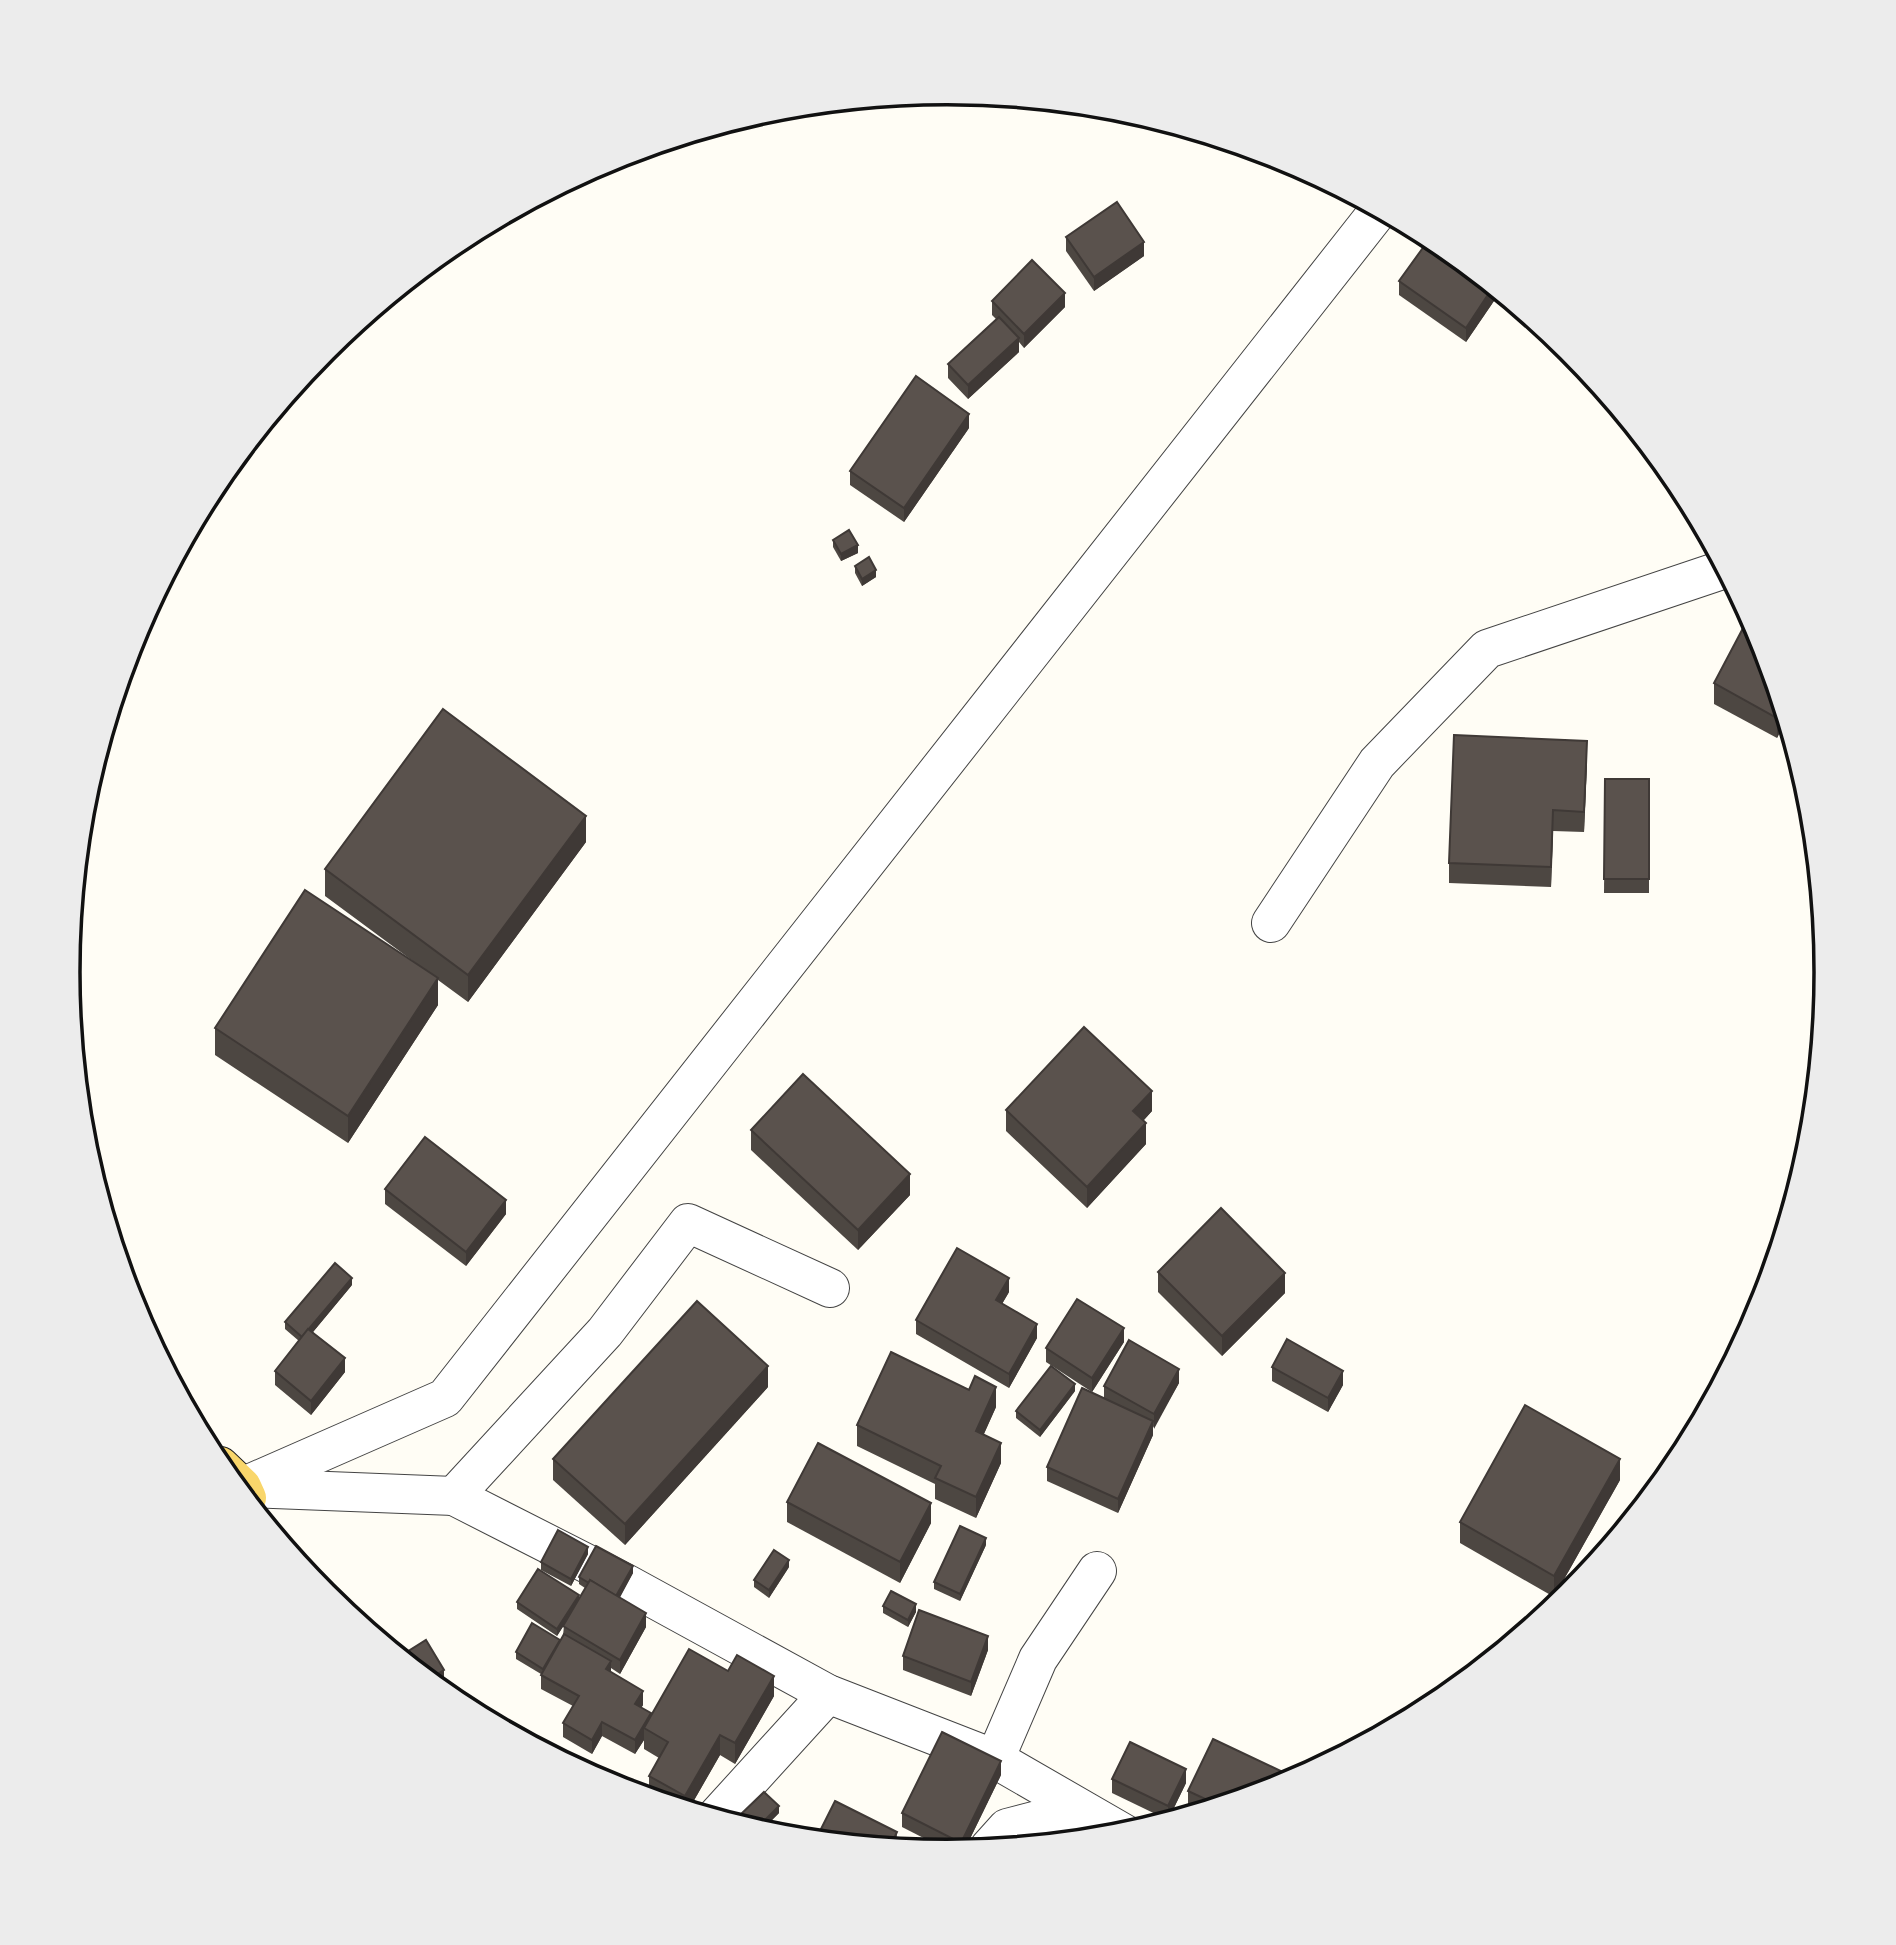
<svg xmlns="http://www.w3.org/2000/svg" width="1896" height="1945" font-family="'Playfair Display',serif">
<rect width="100%" height="100%" fill="#fffdf5"/>
<g fill="none" stroke-linecap="round" stroke-linejoin="round">
<g stroke="#444" stroke-width="40">
<g id="minor">
<path d="M 1271,923 L 1377,763 L 1487,649 L 1725,569"/>
<path d="M 242,1487 L 445,1398 L 1379,210"/>
<path d="M 251,1488 L 454,1496 L 605,1332 L 688,1223 L 830,1288"/>
<path d="M 454,1496 L 627,1584 L 828,1694 L 995,1759 L 1125,1834"/>
<path d="M 995,1759 L 1038,1659 L 1097,1571"/>
<path d="M 716,1817 L 828,1694"/>
<path d="M 989,1848 L 1007,1828 L 1080,1809"/>
</g>
</g>
<g stroke="#222" stroke-width="40">
<path id="major" d="M 220,1466 L 242,1487 L 247,1498"/>
</g>
<use href="#minor" stroke="#fff" stroke-width="38"/>
<use href="#major" stroke="#f9d66b" stroke-width="38"/>
</g>
<g fill="#4d4742">
<path d="M 1066,237 L 1144,256 L 1094,291 L 1066,251 Z"/>
<path d="M 1399,281 L 1496,290 L 1496,298 L 1466,342 L 1399,295 Z"/>
<path d="M 992,301 L 1065,307 L 1024,348 L 1019,342 L 1019,352 L 968,399 L 948,378 L 948,364 L 996,319 L 992,315 Z"/>
<path d="M 1518,308 L 1561,343 L 1518,314 Z"/>
<path d="M 969,428 L 904,522 L 850,485 L 850,471 Z"/>
<path d="M 833,540 L 858,553 L 841,561 L 833,547 Z"/>
<path d="M 855,566 L 876,577 L 862,586 L 855,573 Z"/>
<path d="M 1761,636 L 1786,720 L 1777,738 L 1714,704 L 1714,683 Z"/>
<path d="M 1587,762 L 1584,832 L 1553,831 L 1551,887 L 1449,883 L 1449,863 Z"/>
<path d="M 1605,779 L 1649,779 L 1649,893 L 1604,893 Z"/>
<path d="M 586,842 L 468,1002 L 438,980 L 438,1005 L 348,1143 L 215,1055 L 215,1028 L 421,967 L 325,896 L 325,869 Z"/>
<path d="M 1006,1110 L 1152,1111 L 1143,1121 L 1146,1144 L 1087,1208 L 1006,1131 Z"/>
<path d="M 751,1130 L 910,1195 L 858,1250 L 751,1150 Z"/>
<path d="M 385,1189 L 506,1214 L 466,1266 L 385,1204 Z"/>
<path d="M 1158,1272 L 1285,1293 L 1222,1356 L 1158,1292 Z"/>
<path d="M 352,1285 L 313,1332 L 345,1372 L 311,1415 L 275,1385 L 275,1371 L 299,1341 L 285,1329 L 285,1322 Z"/>
<path d="M 1009,1292 L 1002,1304 L 1037,1338 L 1009,1388 L 916,1334 L 916,1320 Z"/>
<path d="M 1124,1342 L 1092,1392 L 1046,1362 L 1046,1348 Z"/>
<path d="M 1272,1367 L 1343,1385 L 1328,1412 L 1272,1381 Z"/>
<path d="M 1179,1383 L 1153,1428 L 1153,1435 L 1118,1513 L 1047,1481 L 1047,1467 L 1104,1398 L 1104,1386 Z"/>
<path d="M 768,1387 L 625,1545 L 553,1480 L 553,1459 Z"/>
<path d="M 1075,1391 L 1040,1437 L 1016,1418 L 1016,1411 Z"/>
<path d="M 996,1407 L 984,1434 L 1001,1463 L 976,1518 L 935,1499 L 935,1484 L 857,1446 L 857,1425 Z"/>
<path d="M 1620,1480 L 1554,1597 L 1460,1543 L 1460,1522 Z"/>
<path d="M 787,1502 L 931,1523 L 900,1583 L 787,1522 Z"/>
<path d="M 986,1545 L 960,1601 L 934,1589 L 934,1582 Z"/>
<path d="M 588,1554 L 571,1586 L 541,1570 L 541,1562 Z"/>
<path d="M 789,1567 L 769,1598 L 754,1587 L 754,1580 Z"/>
<path d="M 633,1573 L 619,1598 L 646,1627 L 620,1674 L 611,1668 L 611,1673 L 643,1705 L 641,1708 L 651,1713 L 728,1671 L 774,1696 L 735,1764 L 720,1755 L 689,1809 L 649,1797 L 649,1776 L 659,1758 L 644,1749 L 644,1740 L 635,1754 L 602,1736 L 592,1754 L 563,1737 L 563,1723 L 573,1706 L 541,1689 L 541,1674 L 516,1659 L 516,1652 L 560,1641 L 563,1636 L 564,1625 L 557,1636 L 517,1609 L 517,1602 L 579,1600 L 585,1588 L 579,1584 L 579,1577 Z"/>
<path d="M 883,1606 L 916,1612 L 908,1627 L 883,1613 Z"/>
<path d="M 988,1650 L 971,1696 L 903,1670 L 903,1656 Z"/>
<path d="M 1001,1775 L 964,1851 L 951,1852 L 902,1827 L 902,1813 Z"/>
<path d="M 1112,1779 L 1186,1783 L 1168,1820 L 1112,1793 Z"/>
<path d="M 1287,1784 L 1200,1811 L 1188,1805 L 1188,1791 Z"/>
<path d="M 779,1813 L 761,1831 L 739,1823 L 739,1816 Z"/>
</g>
<g fill="#3f3936">
<path d="M 1144,242 L 1144,256 L 1094,291 L 1094,277 Z"/>
<path d="M 1493,287 L 1496,290 L 1496,298 L 1466,342 L 1466,328 Z"/>
<path d="M 1065,293 L 1065,307 L 1024,348 L 1024,334 Z"/>
<path d="M 1019,338 L 1019,352 L 968,399 L 968,385 Z"/>
<path d="M 969,414 L 969,428 L 904,522 L 904,508 Z"/>
<path d="M 858,545 L 858,553 L 841,561 L 841,554 Z"/>
<path d="M 876,570 L 876,577 L 862,586 L 862,579 Z"/>
<path d="M 1782,707 L 1786,720 L 1777,738 L 1777,718 Z"/>
<path d="M 1587,741 L 1587,762 L 1584,832 L 1584,812 Z"/>
<path d="M 1553,810 L 1553,831 L 1551,887 L 1551,867 Z"/>
<path d="M 586,816 L 586,842 L 468,1002 L 468,975 Z"/>
<path d="M 438,978 L 438,1005 L 348,1143 L 348,1116 Z"/>
<path d="M 1152,1091 L 1152,1111 L 1133,1132 L 1133,1111 Z"/>
<path d="M 1146,1123 L 1146,1144 L 1087,1208 L 1087,1187 Z"/>
<path d="M 910,1174 L 910,1195 L 858,1250 L 858,1230 Z"/>
<path d="M 506,1200 L 506,1214 L 466,1266 L 466,1252 Z"/>
<path d="M 1285,1273 L 1285,1293 L 1222,1356 L 1222,1336 Z"/>
<path d="M 352,1278 L 352,1285 L 303,1344 L 303,1337 Z"/>
<path d="M 1009,1278 L 1009,1292 L 996,1314 L 996,1300 Z"/>
<path d="M 1037,1324 L 1037,1338 L 1009,1388 L 1009,1374 Z"/>
<path d="M 1124,1328 L 1124,1342 L 1092,1392 L 1092,1378 Z"/>
<path d="M 345,1358 L 345,1372 L 311,1415 L 311,1401 Z"/>
<path d="M 768,1366 L 768,1387 L 625,1545 L 625,1524 Z"/>
<path d="M 1179,1369 L 1179,1383 L 1154,1429 L 1154,1414 Z"/>
<path d="M 1343,1371 L 1343,1385 L 1328,1412 L 1328,1398 Z"/>
<path d="M 1075,1384 L 1075,1391 L 1040,1437 L 1040,1430 Z"/>
<path d="M 996,1387 L 996,1407 L 976,1451 L 976,1431 Z"/>
<path d="M 1153,1421 L 1153,1435 L 1118,1513 L 1118,1499 Z"/>
<path d="M 1001,1443 L 1001,1463 L 976,1518 L 976,1497 Z"/>
<path d="M 1620,1459 L 1620,1480 L 1554,1597 L 1554,1576 Z"/>
<path d="M 931,1503 L 931,1523 L 900,1583 L 900,1562 Z"/>
<path d="M 986,1538 L 986,1545 L 960,1601 L 960,1594 Z"/>
<path d="M 588,1547 L 588,1554 L 571,1586 L 571,1579 Z"/>
<path d="M 789,1560 L 789,1567 L 769,1598 L 769,1590 Z"/>
<path d="M 633,1566 L 633,1573 L 616,1605 L 616,1597 Z"/>
<path d="M 579,1595 L 579,1602 L 557,1636 L 557,1629 Z"/>
<path d="M 916,1604 L 916,1612 L 908,1627 L 908,1620 Z"/>
<path d="M 646,1613 L 646,1627 L 620,1674 L 620,1660 Z"/>
<path d="M 988,1636 L 988,1650 L 971,1696 L 971,1682 Z"/>
<path d="M 611,1661 L 611,1675 L 606,1669 Z"/>
<path d="M 444,1670 L 444,1677 L 434,1683 L 429,1679 Z"/>
<path d="M 774,1676 L 774,1696 L 735,1764 L 735,1743 Z"/>
<path d="M 643,1691 L 643,1705 L 635,1718 L 635,1704 Z"/>
<path d="M 651,1713 L 644,1728 L 644,1740 L 635,1754 L 635,1740 Z"/>
<path d="M 602,1722 L 602,1736 L 592,1754 L 592,1740 Z"/>
<path d="M 720,1735 L 720,1755 L 689,1809 L 685,1807 L 685,1796 Z"/>
<path d="M 1001,1761 L 1001,1775 L 964,1851 L 961,1851 L 961,1843 Z"/>
<path d="M 1186,1769 L 1186,1783 L 1168,1820 L 1168,1806 Z"/>
<path d="M 1287,1774 L 1287,1784 L 1281,1786 Z"/>
<path d="M 779,1806 L 779,1813 L 761,1831 L 756,1829 Z"/>
<path d="M 897,1832 L 896,1847 L 890,1847 Z"/>
</g>
<g fill="#5a524d" stroke="#3f3936" stroke-width="2">
<path d="M 1117,202 L 1144,242 L 1094,277 L 1066,237 Z"/>
<path d="M 1430,238 L 1447,249 L 1493,287 L 1466,328 L 1399,281 Z"/>
<path d="M 1032,260 L 1065,293 L 1024,334 L 992,301 Z"/>
<path d="M 999,317 L 1019,338 L 968,385 L 948,364 Z"/>
<path d="M 916,376 L 969,414 L 904,508 L 850,471 Z"/>
<path d="M 849,530 L 858,545 L 841,554 L 833,540 Z"/>
<path d="M 869,557 L 876,570 L 862,579 L 855,566 Z"/>
<path d="M 1750,615 L 1761,636 L 1782,707 L 1777,718 L 1714,683 Z"/>
<path d="M 443,709 L 586,816 L 468,975 L 325,869 Z"/>
<path d="M 1454,735 L 1587,741 L 1584,812 L 1553,810 L 1551,867 L 1449,863 Z"/>
<path d="M 1605,779 L 1649,779 L 1649,879 L 1604,879 Z"/>
<path d="M 305,890 L 438,978 L 348,1116 L 215,1028 Z"/>
<path d="M 1084,1027 L 1152,1091 L 1133,1111 L 1146,1123 L 1087,1187 L 1006,1110 Z"/>
<path d="M 803,1074 L 910,1174 L 858,1230 L 751,1130 Z"/>
<path d="M 425,1137 L 506,1200 L 466,1252 L 385,1189 Z"/>
<path d="M 1221,1208 L 1285,1273 L 1222,1336 L 1158,1272 Z"/>
<path d="M 957,1248 L 1009,1278 L 996,1300 L 1037,1324 L 1009,1374 L 916,1320 Z"/>
<path d="M 335,1263 L 352,1278 L 302,1337 L 285,1322 Z"/>
<path d="M 1077,1299 L 1124,1328 L 1092,1378 L 1046,1348 Z"/>
<path d="M 697,1301 L 768,1366 L 625,1524 L 553,1459 Z"/>
<path d="M 308,1329 L 345,1358 L 311,1401 L 275,1371 Z"/>
<path d="M 1287,1339 L 1343,1371 L 1328,1398 L 1272,1367 Z"/>
<path d="M 1129,1340 L 1179,1369 L 1154,1414 L 1104,1386 Z"/>
<path d="M 891,1352 L 969,1390 L 975,1376 L 996,1387 L 976,1431 L 1001,1443 L 976,1497 L 935,1478 L 941,1466 L 857,1425 Z"/>
<path d="M 1051,1366 L 1075,1384 L 1040,1430 L 1016,1411 Z"/>
<path d="M 1082,1388 L 1153,1421 L 1118,1499 L 1047,1467 Z"/>
<path d="M 1525,1405 L 1620,1459 L 1554,1576 L 1460,1522 Z"/>
<path d="M 818,1443 L 931,1503 L 900,1562 L 787,1502 Z"/>
<path d="M 1635,1511 L 1637,1513 L 1615,1540 Z"/>
<path d="M 960,1526 L 986,1538 L 960,1594 L 934,1582 Z"/>
<path d="M 558,1530 L 588,1547 L 571,1579 L 541,1562 Z"/>
<path d="M 596,1546 L 633,1566 L 616,1596 L 590,1580 L 589,1583 L 579,1577 Z"/>
<path d="M 774,1550 L 789,1560 L 769,1590 L 754,1580 Z"/>
<path d="M 538,1569 L 579,1595 L 557,1629 L 517,1602 Z"/>
<path d="M 590,1580 L 646,1613 L 620,1660 L 563,1626 Z"/>
<path d="M 891,1591 L 916,1604 L 908,1620 L 883,1606 Z"/>
<path d="M 919,1610 L 988,1636 L 971,1682 L 903,1656 Z"/>
<path d="M 532,1623 L 560,1640 L 543,1669 L 516,1652 Z"/>
<path d="M 564,1634 L 611,1661 L 606,1669 L 643,1691 L 635,1704 L 651,1713 L 635,1740 L 602,1722 L 592,1740 L 563,1723 L 579,1696 L 541,1675 Z"/>
<path d="M 426,1640 L 444,1670 L 429,1679 L 405,1659 L 402,1655 Z"/>
<path d="M 689,1649 L 728,1671 L 737,1655 L 774,1676 L 735,1743 L 720,1735 L 685,1796 L 649,1776 L 668,1742 L 644,1728 Z"/>
<path d="M 942,1732 L 1001,1761 L 961,1843 L 902,1813 Z"/>
<path d="M 1213,1739 L 1287,1774 L 1281,1786 L 1218,1805 L 1188,1791 Z"/>
<path d="M 1130,1742 L 1186,1769 L 1168,1806 L 1112,1779 Z"/>
<path d="M 540,1743 L 548,1751 L 537,1746 Z"/>
<path d="M 764,1792 L 779,1806 L 756,1829 L 751,1828 L 739,1816 Z"/>
<path d="M 835,1801 L 897,1832 L 890,1847 L 816,1839 Z"/>
</g>
<path d="M0 0H1896V1945H0ZM80 972a867 867 0 1 1 1734 0a867 867 0 1 1-1734 0Z" fill="#ececec" fill-rule="evenodd"/>
<path fill="none" stroke="#111" stroke-width="3.5" d="M80 972a867 867 0 1 1 1734 0a867 867 0 1 1-1734 0Z"/>
</svg>
